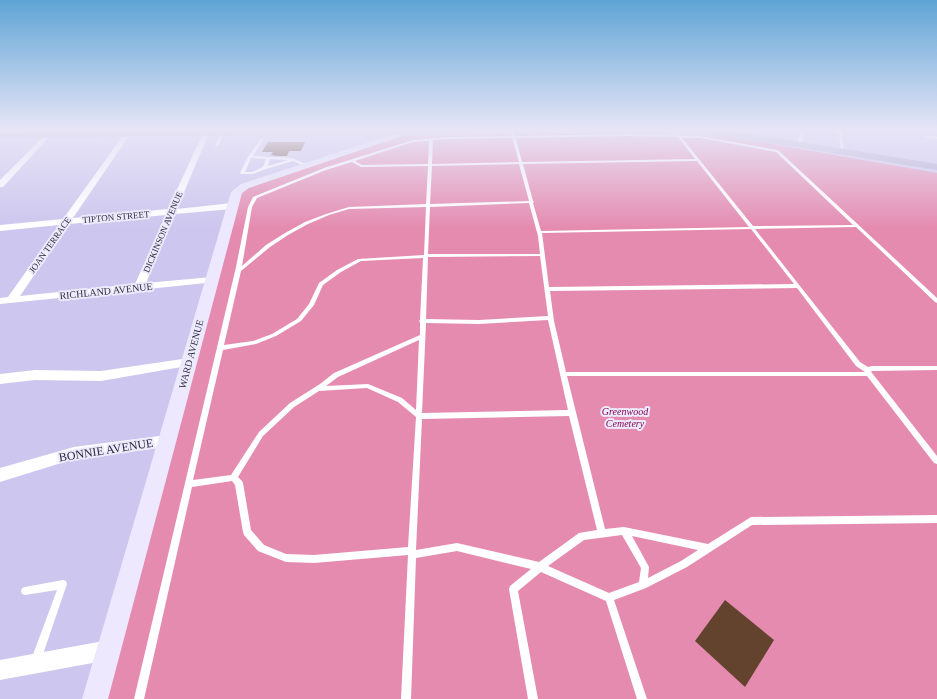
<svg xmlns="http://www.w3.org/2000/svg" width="937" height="699" font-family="Georgia,serif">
<rect width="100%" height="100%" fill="#cdc6ee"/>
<path fill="#e58bb0" d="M 611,133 L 726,136 L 937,173 L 937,699 L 92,699 L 240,187 L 397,135 Z"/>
<g fill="#64432e">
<path d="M 268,142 L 305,142 L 301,151 L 289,151 L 287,156 L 277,156 L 271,155 L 273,152 L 262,152 Z"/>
<path d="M 725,600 L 774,640 L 745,687 L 695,641 Z"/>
</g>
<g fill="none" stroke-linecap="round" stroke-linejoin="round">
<g fill="#fff" fill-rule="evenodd">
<path d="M 510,130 L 514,130 L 515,136 L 626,134 L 700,136 L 778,150 L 937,298 L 937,303 L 935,302 L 856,227 L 755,229 L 860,362 L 868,367 L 872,366 L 937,366 L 937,370 L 871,371 L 872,373 L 937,456 L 937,464 L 934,463 L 867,376 L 567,376 L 605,529 L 624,527 L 708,544 L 751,517 L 937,515 L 937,523 L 752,525 L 687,567 L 646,588 L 614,600 L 647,699 L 637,699 L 606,601 L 541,572 L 518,591 L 538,699 L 528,699 L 509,589 L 510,586 L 531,569 L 457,551 L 416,558 L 411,699 L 401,699 L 408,555 L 314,563 L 286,562 L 258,551 L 244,535 L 243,532 L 235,485 L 232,481 L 192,487 L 144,699 L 134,699 L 236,267 L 248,207 L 253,197 L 324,168 L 413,140 L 446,137 L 512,136 ZM 626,136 L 678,137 L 695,159 L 522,162 L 516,138 ZM 512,138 L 519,162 L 432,164 L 433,140 L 446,139 ZM 682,138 L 700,138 L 776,152 L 853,225 L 753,226 ZM 429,141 L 428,164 L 362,165 L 355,161 L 413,142 ZM 697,161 L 749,227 L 541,231 L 533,203 L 534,202 L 533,201 L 523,164 ZM 352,162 L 361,167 L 428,166 L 426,204 L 349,207 L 326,214 L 305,222 L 285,233 L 266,245 L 242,266 L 252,207 L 257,198 L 326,170 ZM 519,164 L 529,201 L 430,204 L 432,166 ZM 529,203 L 538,236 L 540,254 L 428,254 L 430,207 ZM 426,207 L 424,255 L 358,259 L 337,270 L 319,283 L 309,304 L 297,319 L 272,334 L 253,341 L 224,345 L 241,271 L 270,247 L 288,235 L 308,224 L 329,215 L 349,209 ZM 751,229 L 794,284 L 549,287 L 542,233 ZM 540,256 L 548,316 L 479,320 L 426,319 L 428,257 ZM 423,258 L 420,320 L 419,321 L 420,322 L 420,335 L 334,373 L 320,384 L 290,403 L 259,432 L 231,475 L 193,480 L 223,350 L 256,344 L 276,336 L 301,321 L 314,305 L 323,285 L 341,272 L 361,261 ZM 797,288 L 856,366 L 865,372 L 566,372 L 554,321 L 550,291 ZM 548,320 L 568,410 L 422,413 L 426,323 L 479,324 ZM 419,340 L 416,410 L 402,398 L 368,384 L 326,386 L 338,377 ZM 367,388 L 398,402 L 416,417 L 408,547 L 314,555 L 286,554 L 264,545 L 251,530 L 243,483 L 242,481 L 238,477 L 263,436 L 294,407 L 319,391 ZM 569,416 L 597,530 L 579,533 L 539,562 L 457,543 L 416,550 L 422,419 ZM 622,535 L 641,568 L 639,582 L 609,593 L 548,566 L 584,540 ZM 632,536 L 698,550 L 681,561 L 648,578 L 649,567 Z"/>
<path d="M 745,130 L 749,130 L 748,136 L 746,137 L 744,136 Z"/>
<path d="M 800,130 L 804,130 L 802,145 L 800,146 L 798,145 Z"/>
<path d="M 824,130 L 842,131 L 844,153 L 841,152 L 839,133 Z"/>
<path d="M 222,132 L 225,133 L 218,146 L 216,146 L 215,145 Z"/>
<path d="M 925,135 L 937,137 L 937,139 L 925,137 Z"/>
<path d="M 261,138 L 264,139 L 253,156 L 292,158 L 310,166 L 307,167 L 293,161 L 266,169 L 253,174 L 241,174 L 240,173 L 248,157 ZM 251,158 L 266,159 L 263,167 L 252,172 L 245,172 ZM 270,159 L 288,160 L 268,166 Z"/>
<path d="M 63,580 L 66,581 L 67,584 L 41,660 L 39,663 L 36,665 L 33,663 L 31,660 L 57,590 L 25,595 L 22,594 L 21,591 L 22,588 L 25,587 Z"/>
</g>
<g fill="#fff" fill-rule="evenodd">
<path d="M 127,130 L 133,130 L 73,218 L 168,209 L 203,133 L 208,132 L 209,133 L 177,209 L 232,203 L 236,206 L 232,209 L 175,214 L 146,283 L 212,277 L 217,280 L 216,282 L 0,304 L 0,298 L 8,297 L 59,225 L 0,231 L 0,225 L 63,219 ZM 166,215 L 135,284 L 20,296 L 69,224 Z"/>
<path d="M 46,134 L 51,135 L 3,187 L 0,187 L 0,180 Z"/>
<path d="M 189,358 L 193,359 L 195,362 L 193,365 L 101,381 L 35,380 L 0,384 L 0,374 L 35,370 L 101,371 Z"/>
<path d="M 167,435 L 172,437 L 174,441 L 172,445 L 167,447 L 74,459 L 0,482 L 0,468 L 74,447 Z"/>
<path d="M 109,640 L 116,643 L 119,650 L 116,657 L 109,660 L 0,680 L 0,660 Z"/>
</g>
<path fill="#ede8fe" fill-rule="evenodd" d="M 406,130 L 420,130 L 249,188 L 242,193 L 108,699 L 82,699 L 231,192 L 241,184 Z"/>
<g fill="#b0a8cd" fill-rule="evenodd">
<path d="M 176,130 L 475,130 L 470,133 L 0,138 L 0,132 Z"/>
<path d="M 687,130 L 720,130 L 746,133 L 937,164 L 937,170 L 746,139 L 692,133 Z"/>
</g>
</g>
<linearGradient id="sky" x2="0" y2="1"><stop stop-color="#5fa4d5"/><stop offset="0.57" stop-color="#e8e5f7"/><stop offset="1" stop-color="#e8e5f7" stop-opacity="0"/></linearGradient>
<rect width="937" height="228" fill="url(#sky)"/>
<g text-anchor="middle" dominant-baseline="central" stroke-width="4" stroke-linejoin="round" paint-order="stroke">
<g font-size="9" fill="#2e2b3b" stroke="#edeafe">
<text transform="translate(116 217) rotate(-5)">TIPTON STREET</text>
<text transform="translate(163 232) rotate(-67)">DICKINSON AVENUE</text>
<text transform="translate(50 245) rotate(-55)">JOAN TERRACE</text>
</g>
<g font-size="10" fill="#2e2b3b" stroke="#edeafe">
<text transform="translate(106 291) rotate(-6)">RICHLAND AVENUE</text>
<text transform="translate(191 354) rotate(-75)">WARD AVENUE</text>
</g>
<g font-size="10" font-style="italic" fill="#85054f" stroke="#edeafe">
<text x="625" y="411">Greenwood<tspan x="625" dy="12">Cemetery</tspan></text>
</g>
<g font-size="12" fill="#2e2b3b" stroke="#edeafe">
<text transform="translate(106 450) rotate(-9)">BONNIE AVENUE</text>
</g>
</g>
</svg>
